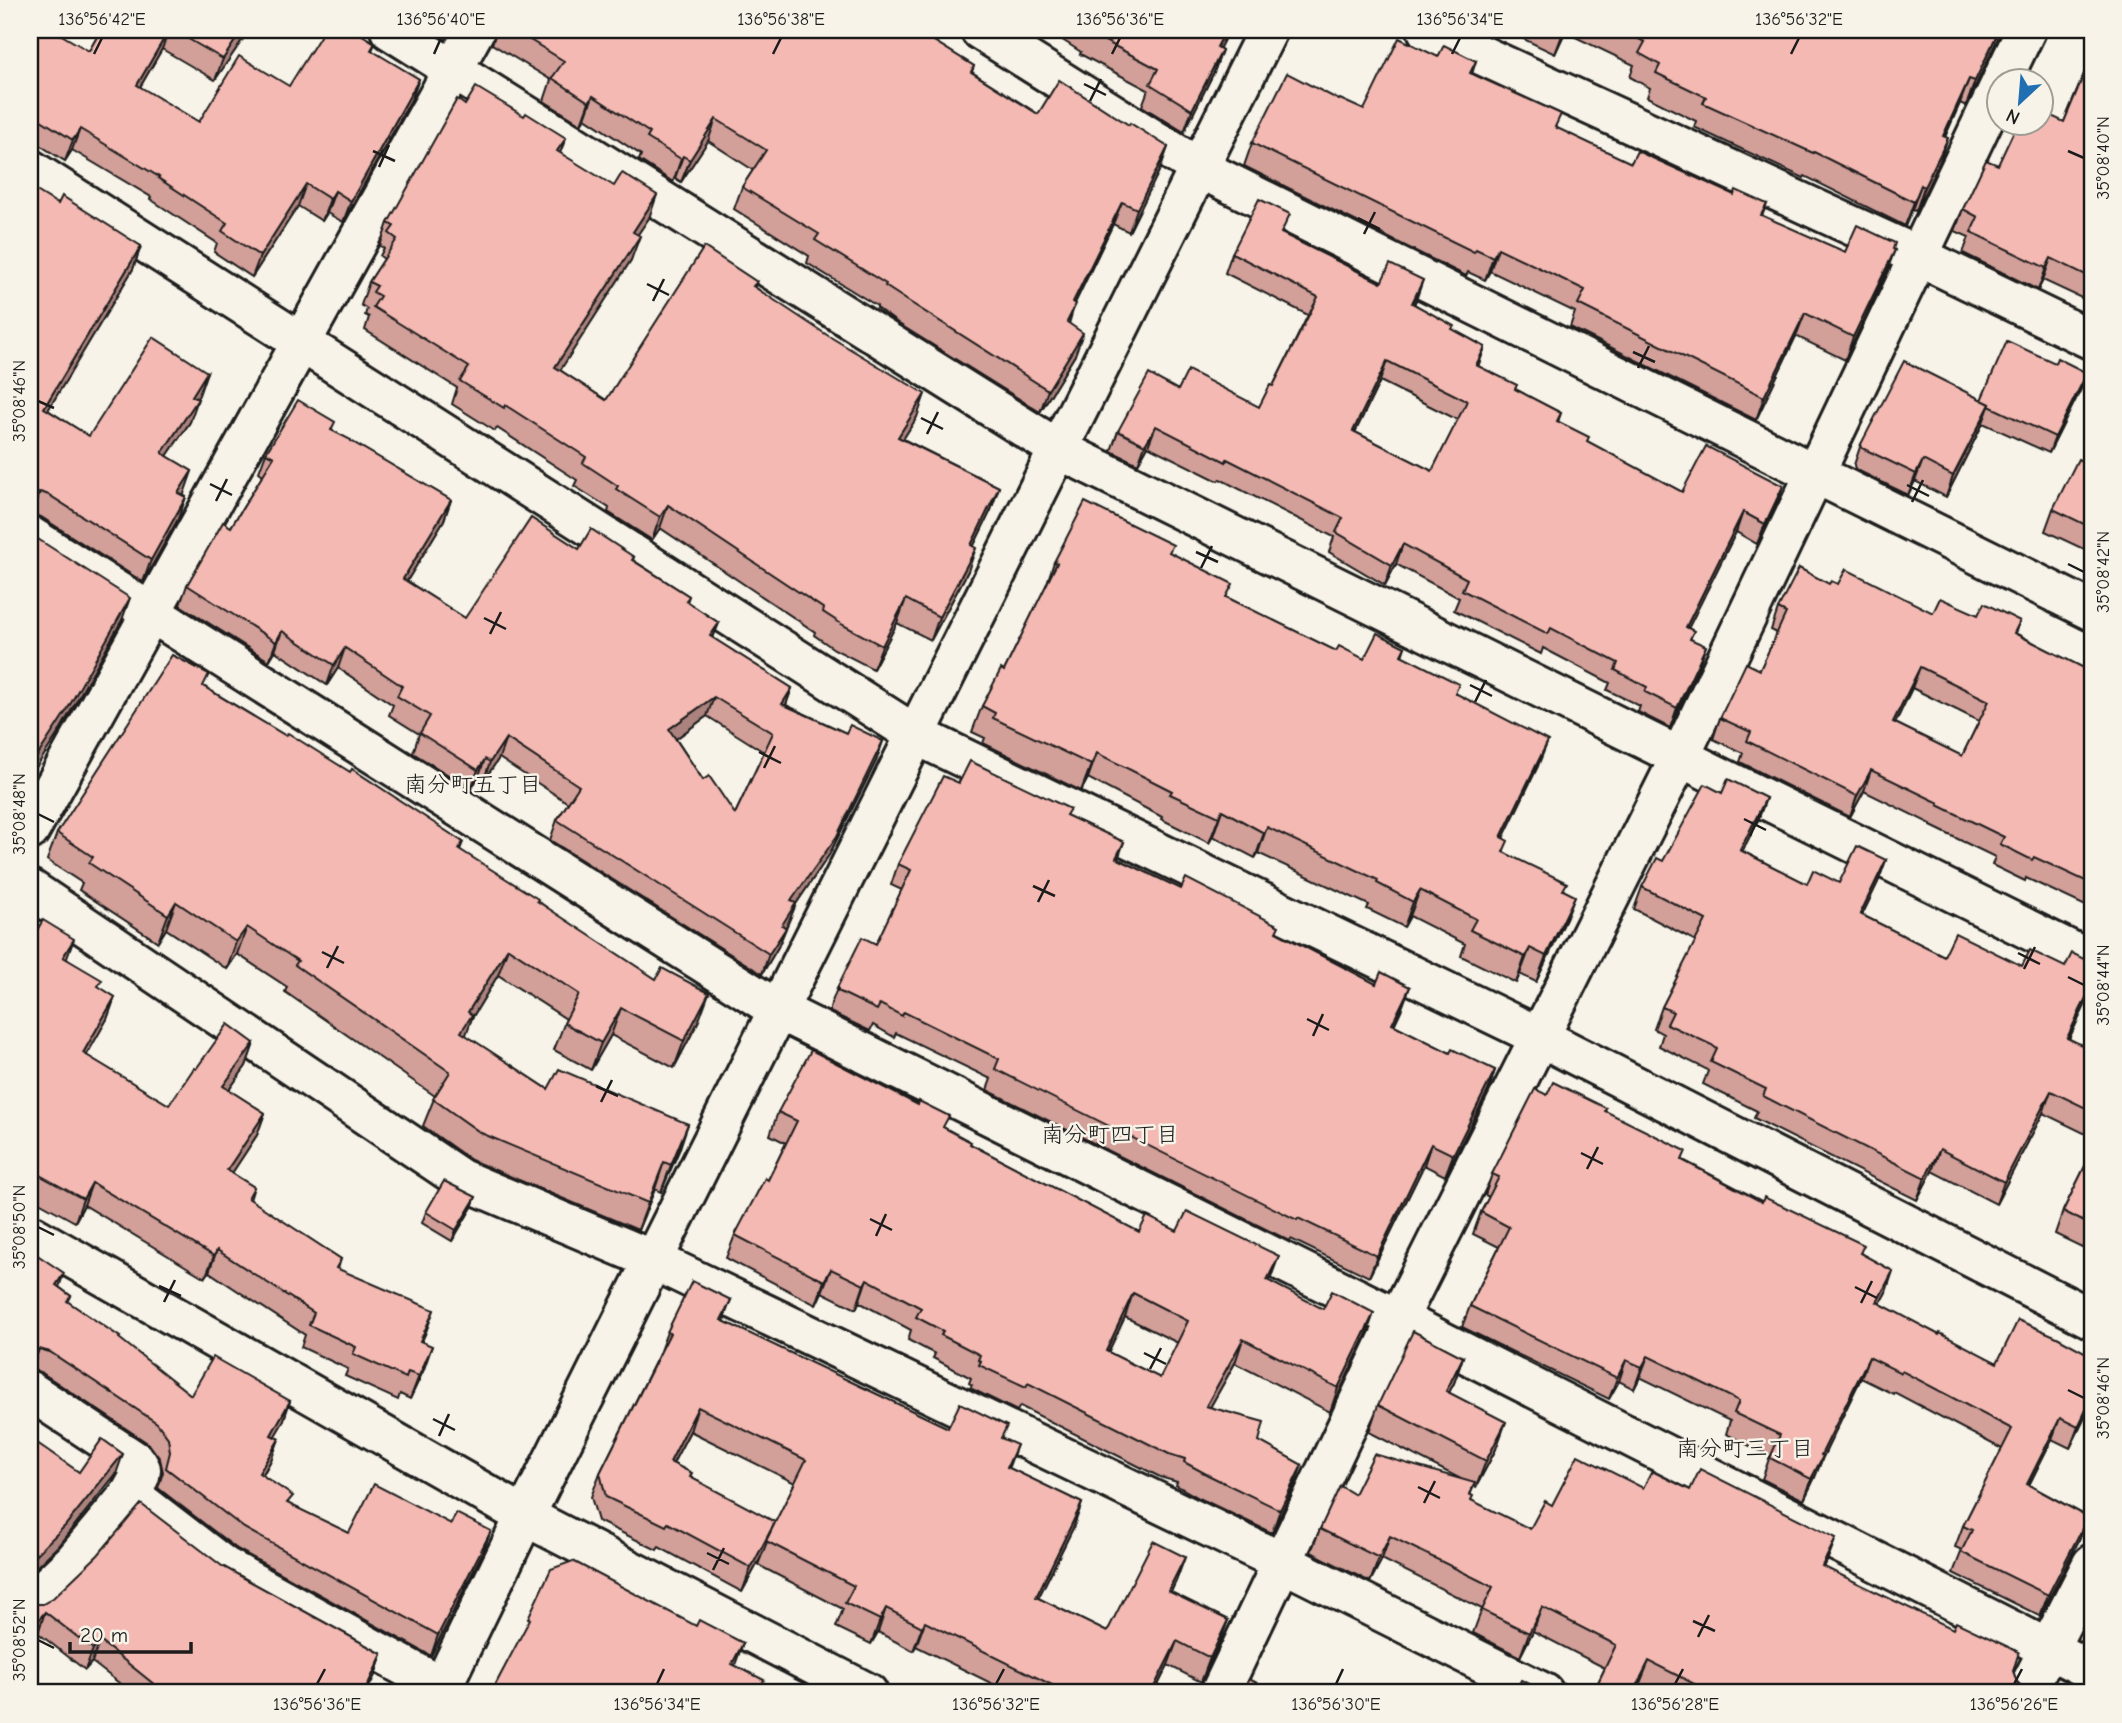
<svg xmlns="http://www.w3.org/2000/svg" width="2122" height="1723" font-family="'Comic Neue','Klee One',sans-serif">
<rect width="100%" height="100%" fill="#f7f3e8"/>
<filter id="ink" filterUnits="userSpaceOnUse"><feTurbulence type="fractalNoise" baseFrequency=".0143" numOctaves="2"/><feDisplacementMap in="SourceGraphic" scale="14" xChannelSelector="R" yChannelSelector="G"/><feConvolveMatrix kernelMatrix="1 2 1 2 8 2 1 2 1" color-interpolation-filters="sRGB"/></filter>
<g filter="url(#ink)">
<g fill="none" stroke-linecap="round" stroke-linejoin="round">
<g stroke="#1c1c1c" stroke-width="44">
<g id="minor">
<path d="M 390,30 L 1058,449 L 2092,961"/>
<path d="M 980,30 L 1199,168 L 2092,611"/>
<path d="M 1427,30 L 1918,256 L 2092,340"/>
<path d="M 2002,80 L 2026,30"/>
<path d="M 30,169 L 916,735 L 1540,1037 L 2092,1319"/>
<path d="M 30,536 L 778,1010 L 1398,1319 L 2092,1671"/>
<path d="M 30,830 L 475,30"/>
<path d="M 30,889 L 461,1179 L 653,1260 L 1282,1562 L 1544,1693"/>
<path d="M 30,1234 L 525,1516 L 868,1693"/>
<path d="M 30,1391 L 137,1462 L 141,1469 L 140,1476 L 130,1494 L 74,1561 L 30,1603"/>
<path d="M 130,1494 L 225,1567 L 442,1687"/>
<path d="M 439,1693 L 525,1516 L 1268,30"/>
<path d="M 1220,1693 L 1398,1319 L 1680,757 L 2000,85"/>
<path d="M 2026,1693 L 2092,1564"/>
</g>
</g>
<use href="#minor" stroke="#f7f3e8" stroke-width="38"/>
</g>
<g fill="#d29f99" stroke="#1c1c1c" stroke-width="2" fill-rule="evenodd">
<path d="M 30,30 L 89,51 L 101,30 L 249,30 L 215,80 L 162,49 L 140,87 L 199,122 L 289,86 L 375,43 L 372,51 L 419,79 L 411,100 L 343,222 L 327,213 L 322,221 L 298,206 L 252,277 L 214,252 L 217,243 L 150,199 L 151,197 L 72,150 L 65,161 L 30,139 Z"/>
<path d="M 440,30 L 450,30 L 447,35 Z"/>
<path d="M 497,30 L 916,30 L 974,66 L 972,72 L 1038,114 L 1129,125 L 1168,147 L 1160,169 L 1129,232 L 1113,224 L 1075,303 L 1069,324 L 1075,355 L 1040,412 L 899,324 L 877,308 L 877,306 L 807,263 L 809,256 L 734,209 L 742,187 L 753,170 L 708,141 L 681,182 L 675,178 L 673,182 L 639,160 L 641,155 L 585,118 L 581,124 L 544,101 L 551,80 L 492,44 Z"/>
<path d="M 1047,30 L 1229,30 L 1219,48 L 1222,50 L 1214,72 L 1184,132 L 1142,106 L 1148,90 L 1080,54 L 1081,52 Z"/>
<path d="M 1505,30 L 2002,30 L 1966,106 L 1960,103 L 1945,137 L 1939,163 L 1916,211 L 1912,210 L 1905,226 L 1805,176 L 1804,178 L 1694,127 L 1696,121 L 1647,97 L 1650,88 L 1630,77 L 1634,65 L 1565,32 L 1555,54 Z"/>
<path d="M 2092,55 L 2092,303 L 2043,280 L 2038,290 L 1963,253 L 1969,237 L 1955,231 L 1963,209 L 1998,165 L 2064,122 Z"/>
<path d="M 1476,61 L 1472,74 L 1556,128 L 1631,163 L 1767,204 L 1762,216 L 1845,252 L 1893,249 L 1886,273 L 1845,360 L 1796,336 L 1756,420 L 1570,327 L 1575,312 L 1490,271 L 1485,280 L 1468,272 L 1466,276 L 1244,166 L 1252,143 L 1339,100 L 1364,110 Z"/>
<path d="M 465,105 L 524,116 L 560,153 L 649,218 L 637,235 L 631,260 L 560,370 L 606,400 L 757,282 L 755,287 L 917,417 L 903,439 L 999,487 L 991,510 L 973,547 L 968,571 L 931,640 L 897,623 L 873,669 L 834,649 L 814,635 L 815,632 L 660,528 L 652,540 L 608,512 L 609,508 L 574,486 L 577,480 L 497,428 L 495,431 L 452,404 L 457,388 L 365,330 L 369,317 L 365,315 L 367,309 L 361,305 L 369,282 L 384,259 L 380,256 L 384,248 L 380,246 L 388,223 Z"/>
<path d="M 58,204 L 141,246 L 133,269 L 48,410 L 89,436 L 207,372 L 196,398 L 190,422 L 167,456 L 192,471 L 183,495 L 186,497 L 178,519 L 143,582 L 41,517 L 32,514 Z"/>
<path d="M 1283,234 L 1416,300 L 1414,304 L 1453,330 L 1485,347 L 1478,366 L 1515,389 L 1561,413 L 1558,422 L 1588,442 L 1682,492 L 1783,486 L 1775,506 L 1757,544 L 1736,532 L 1688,628 L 1699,666 L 1670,728 L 1638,712 L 1640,706 L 1607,690 L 1610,683 L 1543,648 L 1541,654 L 1454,610 L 1459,598 L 1396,564 L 1385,585 L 1329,552 L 1334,537 L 1220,479 L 1218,481 L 1148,446 L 1138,464 L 1111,451 L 1118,431 L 1178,390 L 1259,407 L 1273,386 L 1308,315 L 1225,273 L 1232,253 ZM 1380,381 L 1458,420 L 1432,471 L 1355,432 Z"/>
<path d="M 2055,363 L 2087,373 L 2081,389 L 2049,453 L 1983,423 L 1946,497 L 1915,481 L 1908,495 L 1855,469 L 1854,465 L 1861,444 L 1981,400 Z"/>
<path d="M 332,430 L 451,500 L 444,520 L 407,581 L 465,618 L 579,549 L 634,557 L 633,560 L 689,596 L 687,602 L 719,623 L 713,638 L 792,688 L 786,705 L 846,733 L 883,741 L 876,761 L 829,855 L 796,904 L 778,947 L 762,974 L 550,840 L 557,820 L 568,803 L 499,758 L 483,782 L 478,778 L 471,789 L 413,753 L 419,734 L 389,715 L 393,705 L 338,668 L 327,685 L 275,651 L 269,661 L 180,605 L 187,585 L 231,527 L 263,475 L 259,472 L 266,453 ZM 707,716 L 764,752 L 735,814 L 703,780 L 676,739 Z"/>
<path d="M 2092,466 L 2092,553 L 2045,531 L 2053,509 Z"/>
<path d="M 1170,553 L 1228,598 L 1336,651 L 1364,659 L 1405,647 L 1402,656 L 1456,694 L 1538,766 L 1503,838 L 1504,852 L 1564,890 L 1565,921 L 1536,982 L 1520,974 L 1516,983 L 1461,956 L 1465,944 L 1410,916 L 1404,927 L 1367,909 L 1369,905 L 1258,853 L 1255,858 L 1213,836 L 1209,843 L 1161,819 L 1162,817 L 1088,778 L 1081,791 L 983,743 L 985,738 L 972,732 L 982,706 L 1004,671 L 1046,586 L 1054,562 Z"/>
<path d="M 1829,584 L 1838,584 L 1933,613 L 1978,615 L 2020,621 L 2015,633 L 2092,672 L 2092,909 L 2026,878 L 2025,881 L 1992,865 L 1995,857 L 1931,826 L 1931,824 L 1864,791 L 1850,817 L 1740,762 L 1743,753 L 1713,739 L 1720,718 L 1760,670 L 1777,633 L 1771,630 L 1778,609 ZM 1912,688 L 1979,721 L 1962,756 L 1895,723 Z"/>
<path d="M 205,687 L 286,736 L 350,772 L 463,842 L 460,850 L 538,901 L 699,1020 L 674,1068 L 611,1035 L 591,1070 L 554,1050 L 566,1019 L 498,975 L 472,1018 L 465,1035 L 548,1089 L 688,1124 L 661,1192 L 655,1189 L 638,1230 L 471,1160 L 423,1126 L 435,1096 L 285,992 L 287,987 L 237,954 L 227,969 L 166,929 L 158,942 L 79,890 L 82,883 L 47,860 L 57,833 Z"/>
<path d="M 959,783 L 1067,816 L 1124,842 L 1118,859 L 1181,889 L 1276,933 L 1402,1008 L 1394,1025 L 1450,1053 L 1495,1070 L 1488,1091 L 1445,1176 L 1424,1165 L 1369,1277 L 1291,1239 L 1290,1241 L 987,1090 L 991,1079 L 896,1033 L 894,1037 L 873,1025 L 870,1031 L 830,1012 L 830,1007 L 838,986 L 876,944 L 902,890 L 891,885 L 898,864 Z"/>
<path d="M 1722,793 L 1766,798 L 1758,820 L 1742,851 L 1807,884 L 1839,883 L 1886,860 L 1878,882 L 1862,915 L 1944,956 L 2022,966 L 2092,991 L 2069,1039 L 2092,1050 L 2092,1137 L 2043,1113 L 1996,1204 L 1932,1171 L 1917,1200 L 1754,1118 L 1757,1111 L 1703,1084 L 1708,1071 L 1704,1068 L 1659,1046 L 1663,1034 L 1654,1029 L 1662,1007 L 1696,941 L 1634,909 L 1642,887 Z"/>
<path d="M 30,936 L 67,959 L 99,987 L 115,997 L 107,1019 L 86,1055 L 169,1105 L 196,1069 L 254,1043 L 246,1066 L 229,1090 L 265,1113 L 257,1135 L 232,1173 L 254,1187 L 250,1200 L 341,1259 L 338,1269 L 426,1332 L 421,1342 L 424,1369 L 410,1399 L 400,1394 L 398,1400 L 345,1376 L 348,1369 L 301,1347 L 305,1335 L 209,1272 L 205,1278 L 84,1205 L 75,1222 L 30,1197 Z"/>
<path d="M 1547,1095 L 1605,1111 L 1683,1160 L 1861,1253 L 1886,1292 L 1879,1304 L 1939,1335 L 1997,1363 L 2092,1403 L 2070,1448 L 2052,1439 L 2029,1485 L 2088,1517 L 2080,1538 L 2040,1616 L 1953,1573 L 1962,1550 L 1955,1547 L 1963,1526 L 2002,1449 L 1894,1392 L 1893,1394 L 1861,1378 L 1823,1457 L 1815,1477 L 1804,1500 L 1762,1479 L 1770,1456 L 1726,1434 L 1730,1421 L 1640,1377 L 1634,1389 L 1619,1381 L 1609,1399 L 1462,1327 L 1470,1306 L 1499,1247 L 1473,1234 L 1481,1212 L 1489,1197 L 1485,1195 L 1492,1174 Z"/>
<path d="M 778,1112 L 944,1128 L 970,1144 L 1139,1232 L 1269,1281 L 1366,1336 L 1330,1412 L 1235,1363 L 1210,1407 L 1259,1441 L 1302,1465 L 1293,1488 L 1272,1533 L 1199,1498 L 1176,1485 L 1177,1482 L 1160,1477 L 1020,1406 L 1017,1411 L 970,1388 L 972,1385 L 969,1383 L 971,1378 L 933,1358 L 935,1354 L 908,1340 L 911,1330 L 859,1302 L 856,1309 L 822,1292 L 816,1305 L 726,1258 L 735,1235 L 768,1180 L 786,1143 L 770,1135 ZM 1125,1317 L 1178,1343 L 1160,1378 L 1108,1352 Z"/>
<path d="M 2092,1152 L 2092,1252 L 2055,1234 L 2063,1211 Z"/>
<path d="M 472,1207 L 452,1241 L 422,1223 L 426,1212 Z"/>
<path d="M 59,1287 L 71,1296 L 68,1302 L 119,1339 L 191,1395 L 290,1401 L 283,1422 L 274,1436 L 279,1439 L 271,1460 L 263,1475 L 290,1505 L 349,1533 L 483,1552 L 431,1656 L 237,1549 L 158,1488 L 163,1472 L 160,1459 L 149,1444 L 42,1373 L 32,1369 Z"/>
<path d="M 731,1300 L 723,1321 L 948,1428 L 1003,1438 L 1009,1468 L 1082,1503 L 1073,1528 L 1038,1598 L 1107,1632 L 1185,1557 L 1176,1581 L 1171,1592 L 1228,1620 L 1219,1644 L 1201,1682 L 1168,1665 L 1154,1693 L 1011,1693 L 916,1646 L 913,1651 L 878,1632 L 871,1644 L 836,1627 L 843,1609 L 758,1565 L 761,1557 L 742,1592 L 659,1547 L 657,1550 L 598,1521 L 591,1497 L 600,1473 L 658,1356 L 667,1332 ZM 690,1431 L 795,1483 L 773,1527 L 691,1477 L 673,1463 Z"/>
<path d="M 1463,1357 L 1454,1383 L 1449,1392 L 1496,1449 L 1476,1487 L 1474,1486 L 1470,1495 L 1471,1501 L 1530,1529 L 1552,1505 L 1643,1488 L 1827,1561 L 1824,1567 L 2013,1671 L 2017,1682 L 2024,1689 L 2036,1691 L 2070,1693 L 1657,1693 L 1640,1685 L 1636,1693 L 1593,1693 L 1605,1668 L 1533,1631 L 1520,1657 L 1473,1633 L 1482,1609 L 1382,1559 L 1370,1582 L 1311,1552 L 1320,1529 L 1354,1494 L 1459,1478 L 1369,1432 L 1378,1405 Z"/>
<path d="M 222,1566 L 382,1654 L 375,1675 L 366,1693 L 132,1693 L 92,1662 L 85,1670 L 38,1633 L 32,1604 L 43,1604 Z"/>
</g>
<g fill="#ab827d" stroke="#1c1c1c" stroke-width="2">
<path d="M 169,30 L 162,49 L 129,106 L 137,85 Z"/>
<path d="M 242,30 L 249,30 L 215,80 L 223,59 Z"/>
<path d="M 1226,30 L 1229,30 L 1209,69 L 1217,47 Z"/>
<path d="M 1564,30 L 1566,30 L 1555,54 Z"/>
<path d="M 1999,30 L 2002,30 L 1966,106 L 1975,81 Z"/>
<path d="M 1222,50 L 1214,72 L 1184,132 L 1192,110 Z"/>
<path d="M 419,79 L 411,100 L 343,222 L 351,201 Z"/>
<path d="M 1969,79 L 1960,103 L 1934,161 L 1943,136 Z"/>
<path d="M 593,96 L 585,118 L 581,124 L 589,102 Z"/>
<path d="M 716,119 L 708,141 L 681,182 L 690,160 Z"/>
<path d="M 80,129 L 72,150 L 65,161 L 73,140 Z"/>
<path d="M 566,138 L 557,161 L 557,151 Z"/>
<path d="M 1948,138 L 1939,163 L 1916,211 L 1924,187 Z"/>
<path d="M 1168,147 L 1160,169 L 1129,232 L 1137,209 Z"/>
<path d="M 683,156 L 675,178 L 673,182 L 681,159 Z"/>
<path d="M 306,184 L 298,206 L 252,277 L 260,256 Z"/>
<path d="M 1921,185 L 1912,210 L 1905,226 L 1914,202 Z"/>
<path d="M 335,191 L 327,213 L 322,221 L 330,199 Z"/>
<path d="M 657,195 L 649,218 L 624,255 L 633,232 Z"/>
<path d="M 1122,202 L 1113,224 L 1065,324 L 1073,302 Z"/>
<path d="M 640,236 L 631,260 L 547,391 L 555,367 Z"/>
<path d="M 141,246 L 133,269 L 36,430 L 44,408 Z"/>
<path d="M 1498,248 L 1490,271 L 1485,280 L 1493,257 Z"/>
<path d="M 1895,250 L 1886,273 L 1845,360 L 1853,337 Z"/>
<path d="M 2051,258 L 2043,280 L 2038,290 L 2046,268 Z"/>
<path d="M 1423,280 L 1416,300 L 1405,323 L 1412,303 Z"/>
<path d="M 1805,313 L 1796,336 L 1756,420 L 1764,397 Z"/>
<path d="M 1083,333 L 1075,355 L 1040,412 L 1048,390 Z"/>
<path d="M 1485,347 L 1478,367 L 1476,365 Z"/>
<path d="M 1387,361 L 1380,381 L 1346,451 L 1353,431 Z"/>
<path d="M 207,372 L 199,395 L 184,418 L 192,396 Z"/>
<path d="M 2087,373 L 2081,389 L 2049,453 L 2055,437 Z"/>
<path d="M 925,394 L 917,417 L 890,460 L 898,437 Z"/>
<path d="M 198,399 L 190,422 L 154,475 L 162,453 Z"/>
<path d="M 1990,404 L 1982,425 L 1946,497 L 1953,476 Z"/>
<path d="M 1156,426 L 1148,446 L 1138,464 L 1145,445 Z"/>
<path d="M 1923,460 L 1915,481 L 1908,495 L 1916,474 Z"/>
<path d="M 192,471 L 184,494 L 170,515 L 178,493 Z"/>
<path d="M 1783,486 L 1775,506 L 1757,544 L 1765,524 Z"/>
<path d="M 999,487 L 991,510 L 963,568 L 971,545 Z"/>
<path d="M 40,492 L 32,514 L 30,515 L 30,494 Z"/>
<path d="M 186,497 L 178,519 L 143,582 L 151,560 Z"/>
<path d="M 451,500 L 444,520 L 396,599 L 403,579 Z"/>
<path d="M 668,505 L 660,528 L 652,540 L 660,517 Z"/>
<path d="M 1743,512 L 1736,532 L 1679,647 L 1686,627 Z"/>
<path d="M 1403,544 L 1396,564 L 1385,585 L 1392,565 Z"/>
<path d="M 976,548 L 968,571 L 931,640 L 939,617 Z"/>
<path d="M 130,598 L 122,620 L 59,732 L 30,777 L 30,767 Z"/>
<path d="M 906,599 L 897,623 L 873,669 L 882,646 Z"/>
<path d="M 719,623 L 711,642 L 710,636 Z"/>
<path d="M 282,631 L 275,651 L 269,661 L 276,642 Z"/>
<path d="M 1706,646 L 1699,666 L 1670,728 L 1677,708 Z"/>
<path d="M 345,648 L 338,668 L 327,685 L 334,665 Z"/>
<path d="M 1920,667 L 1912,688 L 1886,743 L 1893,722 Z"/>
<path d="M 792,688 L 785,707 L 782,704 Z"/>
<path d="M 714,697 L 707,716 L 662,749 L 669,729 Z"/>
<path d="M 506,738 L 499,758 L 483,782 L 490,762 Z"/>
<path d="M 883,741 L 876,761 L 829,855 L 796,904 L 788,923 L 775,945 L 791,901 Z"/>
<path d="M 1548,741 L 1538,766 L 1491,863 L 1501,837 Z"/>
<path d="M 1097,753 L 1088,778 L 1081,791 L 1091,765 Z"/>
<path d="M 485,759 L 478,778 L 471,789 L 478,770 Z"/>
<path d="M 1871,770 L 1864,791 L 1850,817 L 1857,796 Z"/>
<path d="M 1766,798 L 1758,820 L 1732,872 L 1740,850 Z"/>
<path d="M 1222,810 L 1213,836 L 1209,843 L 1219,817 Z"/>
<path d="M 1267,827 L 1258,853 L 1255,858 L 1264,833 Z"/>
<path d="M 1886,860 L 1878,882 L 1852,936 L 1860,914 Z"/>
<path d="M 1420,890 L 1410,916 L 1404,927 L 1413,902 Z"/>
<path d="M 1575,896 L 1565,921 L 1536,982 L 1546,956 Z"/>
<path d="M 176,902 L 166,929 L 158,942 L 168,915 Z"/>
<path d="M 247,927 L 237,954 L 227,969 L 236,942 Z"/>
<path d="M 786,928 L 778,947 L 762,974 L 769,954 Z"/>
<path d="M 74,939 L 66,961 L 63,957 Z"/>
<path d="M 508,948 L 498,975 L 472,1018 L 463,1043 L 451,1059 L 468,1012 Z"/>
<path d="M 1530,948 L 1520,974 L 1516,983 L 1525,957 Z"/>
<path d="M 2092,985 L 2092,991 L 2058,1060 L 2067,1038 Z"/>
<path d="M 1410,987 L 1402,1008 L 1385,1045 L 1392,1024 Z"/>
<path d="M 709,993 L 699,1020 L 674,1068 L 684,1041 Z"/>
<path d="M 115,997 L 107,1019 L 75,1076 L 83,1053 Z"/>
<path d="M 621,1008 L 611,1035 L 591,1070 L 601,1043 Z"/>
<path d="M 254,1043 L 246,1066 L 215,1109 L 223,1086 Z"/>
<path d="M 1495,1070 L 1488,1091 L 1445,1176 L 1453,1155 Z"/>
<path d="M 2051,1091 L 2043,1113 L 1996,1204 L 2004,1182 Z"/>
<path d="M 265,1113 L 257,1135 L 219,1193 L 227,1170 Z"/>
<path d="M 688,1124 L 679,1151 L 661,1192 L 671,1165 Z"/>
<path d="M 1431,1144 L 1424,1165 L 1369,1277 L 1377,1256 Z"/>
<path d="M 1940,1149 L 1932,1171 L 1917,1200 L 1925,1178 Z"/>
<path d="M 664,1162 L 655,1189 L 638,1230 L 648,1203 Z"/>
<path d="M 92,1183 L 84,1205 L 75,1222 L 83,1199 Z"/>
<path d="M 476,1197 L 472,1207 L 452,1241 L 456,1230 Z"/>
<path d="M 217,1250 L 209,1272 L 205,1278 L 214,1256 Z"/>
<path d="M 1279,1256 L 1270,1280 L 1258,1303 L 1267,1280 Z"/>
<path d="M 831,1269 L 822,1292 L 816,1305 L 824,1281 Z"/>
<path d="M 1893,1271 L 1886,1292 L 1869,1324 L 1877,1302 Z"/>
<path d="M 64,1273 L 57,1293 L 56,1285 Z"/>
<path d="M 867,1279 L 859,1302 L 856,1309 L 864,1285 Z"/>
<path d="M 1133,1293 L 1125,1317 L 1098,1374 L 1106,1351 Z"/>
<path d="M 434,1310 L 426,1332 L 412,1364 L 420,1341 Z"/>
<path d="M 1374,1313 L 1366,1336 L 1330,1412 L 1338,1388 Z"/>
<path d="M 1243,1339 L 1235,1363 L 1198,1429 L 1206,1406 Z"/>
<path d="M 432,1346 L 424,1369 L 410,1399 L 419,1376 Z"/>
<path d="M 39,1349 L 32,1369 L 30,1370 L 30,1350 Z"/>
<path d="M 1648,1356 L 1640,1377 L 1634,1389 L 1642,1367 Z"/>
<path d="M 1463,1357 L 1454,1383 L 1436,1417 L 1446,1391 Z"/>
<path d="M 1869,1357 L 1861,1378 L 1823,1457 L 1815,1477 L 1804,1500 L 1821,1455 Z"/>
<path d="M 1626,1360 L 1619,1381 L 1609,1399 L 1617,1378 Z"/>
<path d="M 2092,1397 L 2092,1403 L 2070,1448 L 2078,1427 Z"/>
<path d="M 290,1401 L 283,1422 L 264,1455 L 271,1435 Z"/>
<path d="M 698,1407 L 690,1431 L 661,1486 L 670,1462 Z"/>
<path d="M 2060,1418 L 2052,1439 L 2019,1505 L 2027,1484 Z"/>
<path d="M 1506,1422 L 1496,1449 L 1476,1487 L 1486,1461 Z"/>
<path d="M 279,1439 L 271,1460 L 252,1493 L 259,1473 Z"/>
<path d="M 1017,1445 L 1008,1469 L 1007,1467 Z"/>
<path d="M 123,1454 L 116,1474 L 58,1546 L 30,1573 L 30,1560 Z"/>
<path d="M 1302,1465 L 1293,1488 L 1272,1533 L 1280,1510 Z"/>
<path d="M 1082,1503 L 1073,1528 L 1027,1621 L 1036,1597 Z"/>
<path d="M 2088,1517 L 2080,1538 L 2040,1616 L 2048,1595 Z"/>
<path d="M 775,1522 L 761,1557 L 742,1592 L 751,1568 Z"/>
<path d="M 491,1531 L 483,1552 L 431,1656 L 438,1635 Z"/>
<path d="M 1390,1536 L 1382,1559 L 1370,1582 L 1379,1558 Z"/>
<path d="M 1836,1538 L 1827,1561 L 1813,1590 L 1822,1566 Z"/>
<path d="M 1185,1557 L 1176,1581 L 1159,1615 L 1168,1591 Z"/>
<path d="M 1542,1607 L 1533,1631 L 1520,1657 L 1529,1633 Z"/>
<path d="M 886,1608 L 878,1632 L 871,1644 L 880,1620 Z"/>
<path d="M 45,1612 L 38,1633 L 30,1642 L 30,1630 Z"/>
<path d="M 1228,1620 L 1219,1644 L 1201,1682 L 1210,1658 Z"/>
<path d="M 925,1622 L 916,1646 L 913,1651 L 922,1627 Z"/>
<path d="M 100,1641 L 92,1662 L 85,1670 L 93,1649 Z"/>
<path d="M 1177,1641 L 1168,1665 L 1154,1693 L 1151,1693 Z"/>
<path d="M 743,1643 L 735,1665 L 724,1686 L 732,1664 Z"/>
<path d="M 382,1654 L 375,1675 L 366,1693 L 364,1693 Z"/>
<path d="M 1649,1661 L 1636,1693 L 1633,1693 Z"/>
</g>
<g fill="#f4b9b2" stroke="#1c1c1c" stroke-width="2" fill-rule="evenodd">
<path d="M 30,30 L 53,30 L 89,51 L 101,30 L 169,30 L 137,85 L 199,122 L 239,56 L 289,86 L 324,30 L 354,30 L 375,43 L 371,50 L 419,79 L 351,201 L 335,191 L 330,199 L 306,184 L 260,256 L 222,231 L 227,223 L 158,178 L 159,177 L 80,129 L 73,140 L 30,113 Z"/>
<path d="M 173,30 L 242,30 L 223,59 Z"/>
<path d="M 514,30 L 916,30 L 974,66 L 971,72 L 1038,114 L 1059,80 L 1129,125 L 1130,123 L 1168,147 L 1137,209 L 1122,202 L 1073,302 L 1076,304 L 1067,322 L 1083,333 L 1048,390 L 908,301 L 885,286 L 886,284 L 815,240 L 819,234 L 742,187 L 766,150 L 716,119 L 690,160 L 683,156 L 681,159 L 647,138 L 650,133 L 593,96 L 589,102 L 552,78 L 564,61 Z"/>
<path d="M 1089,30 L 1226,30 L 1217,47 L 1222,50 L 1192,110 L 1150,84 L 1158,69 L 1088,32 Z"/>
<path d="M 1620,30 L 1999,30 L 1975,81 L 1969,79 L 1943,136 L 1948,138 L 1924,187 L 1921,185 L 1914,202 L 1814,152 L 1813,153 L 1703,103 L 1706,97 L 1656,73 L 1660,65 L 1639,53 L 1645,42 Z"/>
<path d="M 1399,38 L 1438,57 L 1444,45 L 1476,61 L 1470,73 L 1561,114 L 1555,127 L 1631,163 L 1637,151 L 1734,195 L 1736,190 L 1767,204 L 1761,215 L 1845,252 L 1857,225 L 1895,243 L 1893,249 L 1895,250 L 1853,337 L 1805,313 L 1764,397 L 1578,304 L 1585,290 L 1498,248 L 1493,257 L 1476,249 L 1474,252 L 1252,143 L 1287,73 L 1339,100 L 1340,99 L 1364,110 Z"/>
<path d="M 2092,55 L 2092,278 L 2051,258 L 2046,268 L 1971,232 L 1978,217 L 1963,209 L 1986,160 L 1998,165 L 2018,122 L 2041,122 L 2041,111 L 2064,122 Z"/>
<path d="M 476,87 L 524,116 L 526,113 L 566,138 L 557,151 L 614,186 L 622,173 L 657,195 L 633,232 L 640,236 L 555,367 L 606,400 L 704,247 L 757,282 L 753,286 L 827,335 L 925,394 L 898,437 L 999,487 L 971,545 L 976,548 L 939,617 L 906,599 L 882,646 L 843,625 L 823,612 L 824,609 L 668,505 L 660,517 L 616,489 L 618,486 L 583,463 L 586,457 L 505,405 L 504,408 L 460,381 L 469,367 L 373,307 L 380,296 L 373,292 L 377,286 L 369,282 L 397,239 L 389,233 L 394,226 L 388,223 L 457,99 L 465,105 Z"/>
<path d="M 30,187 L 58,204 L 62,196 L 141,246 L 44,408 L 89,436 L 153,337 L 207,372 L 192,396 L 198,399 L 162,453 L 192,471 L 178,493 L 186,497 L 151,560 L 49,495 L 40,492 L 30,494 Z"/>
<path d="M 1259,199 L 1290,214 L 1281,233 L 1381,283 L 1390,264 L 1423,280 L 1412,303 L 1454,326 L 1452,329 L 1485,347 L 1476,365 L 1517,385 L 1515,389 L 1561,413 L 1557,421 L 1589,437 L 1587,441 L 1682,492 L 1706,446 L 1783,486 L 1765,524 L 1743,512 L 1686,627 L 1694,631 L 1690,639 L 1706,646 L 1677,708 L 1645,692 L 1647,687 L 1615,670 L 1618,663 L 1551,628 L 1548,634 L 1462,590 L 1467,579 L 1403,544 L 1392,565 L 1336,532 L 1343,518 L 1227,459 L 1226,462 L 1156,426 L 1145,445 L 1118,431 L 1149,374 L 1178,390 L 1188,370 L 1259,407 L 1270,385 L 1273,386 L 1318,297 L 1232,253 ZM 1387,361 L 1467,401 L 1432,471 L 1353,431 Z"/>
<path d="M 2007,341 L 2055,363 L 2057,358 L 2087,373 L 2055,437 L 1989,406 L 1990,404 L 1981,400 Z"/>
<path d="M 1904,361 L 1990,404 L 1953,476 L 1923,460 L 1916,474 L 1862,448 L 1861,444 Z"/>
<path d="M 298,400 L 335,422 L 331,430 L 351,440 L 351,441 L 451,500 L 403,579 L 465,618 L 531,518 L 579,549 L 591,529 L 634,557 L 632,560 L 689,596 L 686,601 L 719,623 L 710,636 L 792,688 L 782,704 L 846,733 L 850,725 L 883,741 L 837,836 L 791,901 L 796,903 L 782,925 L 786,928 L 769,954 L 557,820 L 579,786 L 506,738 L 490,762 L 485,759 L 478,770 L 420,733 L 430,716 L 397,696 L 402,686 L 345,648 L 334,665 L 282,631 L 276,642 L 187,585 L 223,522 L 231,527 L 274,457 L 266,453 ZM 714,697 L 773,733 L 735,814 L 709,776 L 703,780 L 669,729 Z"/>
<path d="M 2078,459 L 2092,466 L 2092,528 L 2053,509 Z"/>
<path d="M 1085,502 L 1173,545 L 1169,552 L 1233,584 L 1226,597 L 1336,651 L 1339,646 L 1364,659 L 1377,633 L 1405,647 L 1401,655 L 1459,684 L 1455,693 L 1548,741 L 1501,837 L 1508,841 L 1503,852 L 1567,883 L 1563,890 L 1575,896 L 1546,956 L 1530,948 L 1525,957 L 1470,930 L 1476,919 L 1420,890 L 1413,902 L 1377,883 L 1378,880 L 1267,827 L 1264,833 L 1222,810 L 1219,817 L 1170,794 L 1172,791 L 1097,753 L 1091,765 L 993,718 L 995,713 L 982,706 L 1001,669 L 1004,671 L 1057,563 L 1054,562 Z"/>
<path d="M 30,534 L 130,598 L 67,710 L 30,767 Z"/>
<path d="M 1799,568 L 1829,584 L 1831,581 L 1838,584 L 1846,569 L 1933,613 L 1940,598 L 1978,615 L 1984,603 L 2020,621 L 2014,633 L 2092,672 L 2092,884 L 2034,857 L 2032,860 L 2000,844 L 2004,837 L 1938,805 L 1939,803 L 1871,770 L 1857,796 L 1747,741 L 1751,732 L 1720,718 L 1746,663 L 1760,670 L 1786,613 L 1778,609 ZM 1920,667 L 1989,701 L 1962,756 L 1893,722 Z"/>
<path d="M 172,655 L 209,674 L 203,686 L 286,736 L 288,733 L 350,772 L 352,769 L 463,842 L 459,849 L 538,899 L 537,901 L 656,979 L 662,968 L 709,993 L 684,1041 L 621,1008 L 601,1043 L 564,1023 L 579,994 L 508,948 L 468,1012 L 472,1015 L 461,1032 L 548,1089 L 559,1069 L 688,1124 L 671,1165 L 664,1162 L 648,1203 L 481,1133 L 433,1099 L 450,1072 L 295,965 L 298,961 L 247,927 L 236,942 L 176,902 L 168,915 L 89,863 L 93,857 L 57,833 Z"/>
<path d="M 970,761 L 1070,809 L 1066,815 L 1124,842 L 1116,858 L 1181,889 L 1186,878 L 1279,926 L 1276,932 L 1376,984 L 1381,972 L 1410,987 L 1392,1024 L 1450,1053 L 1452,1049 L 1495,1070 L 1453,1155 L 1431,1144 L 1377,1256 L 1298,1218 L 1297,1220 L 995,1069 L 999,1059 L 904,1012 L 902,1016 L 880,1004 L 877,1010 L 838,991 L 838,986 L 862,937 L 876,944 L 911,870 L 898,864 L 943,776 L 959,783 Z"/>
<path d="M 1728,779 L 1766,798 L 1740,850 L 1807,884 L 1813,870 L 1839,883 L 1857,846 L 1886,860 L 1860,914 L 1944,956 L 1955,933 L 2022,966 L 2030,950 L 2065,967 L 2072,953 L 2092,963 L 2092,985 L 2067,1038 L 2092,1050 L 2092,1111 L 2051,1091 L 2004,1182 L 1940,1149 L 1925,1178 L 1763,1096 L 1766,1089 L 1711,1062 L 1717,1049 L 1712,1045 L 1667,1024 L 1673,1012 L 1662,1007 L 1706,920 L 1642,887 L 1657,858 L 1663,861 L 1705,784 L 1722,793 Z"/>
<path d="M 43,920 L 74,939 L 63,957 L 102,980 L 98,986 L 115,997 L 83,1053 L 169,1105 L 194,1068 L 196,1069 L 228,1024 L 254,1043 L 223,1086 L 265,1113 L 227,1170 L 254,1187 L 248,1198 L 341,1259 L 336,1268 L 434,1310 L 420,1341 L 432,1346 L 419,1376 L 408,1372 L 406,1378 L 353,1354 L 356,1347 L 309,1325 L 314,1313 L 217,1250 L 214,1256 L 92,1183 L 83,1199 L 30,1170 L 30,936 L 33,937 Z"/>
<path d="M 811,1050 L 918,1105 L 919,1101 L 949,1116 L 943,1127 L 971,1142 L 970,1144 L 1139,1232 L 1147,1216 L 1177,1231 L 1187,1211 L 1279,1256 L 1267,1280 L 1323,1309 L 1332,1291 L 1374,1313 L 1338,1388 L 1243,1339 L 1206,1406 L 1264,1422 L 1259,1441 L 1302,1465 L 1280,1510 L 1208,1475 L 1184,1462 L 1185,1459 L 1169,1454 L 1028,1383 L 1026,1387 L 979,1365 L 981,1361 L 978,1360 L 980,1355 L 941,1335 L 943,1331 L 916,1317 L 921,1308 L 867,1279 L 864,1285 L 831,1269 L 824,1281 L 735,1235 L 765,1178 L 768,1180 L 797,1121 L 778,1112 ZM 1133,1293 L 1188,1321 L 1160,1378 L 1106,1351 Z"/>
<path d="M 1553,1082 L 1606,1108 L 1605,1111 L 1686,1151 L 1682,1160 L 1762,1202 L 1764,1197 L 1864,1245 L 1860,1253 L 1893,1271 L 1877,1302 L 1939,1335 L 1940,1333 L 1997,1363 L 2018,1320 L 2057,1337 L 2092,1356 L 2092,1397 L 2078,1427 L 2060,1418 L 2027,1484 L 2088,1517 L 2048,1595 L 1961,1552 L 1972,1530 L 1963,1526 L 2012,1429 L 1902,1371 L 1901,1373 L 1869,1357 L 1821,1455 L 1823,1456 L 1811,1479 L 1770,1458 L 1780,1435 L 1734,1413 L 1739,1401 L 1648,1356 L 1642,1367 L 1626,1360 L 1617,1378 L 1470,1306 L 1509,1227 L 1481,1212 L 1499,1177 L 1492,1174 L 1535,1089 L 1547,1095 Z"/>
<path d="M 2092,1152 L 2092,1226 L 2063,1211 Z"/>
<path d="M 444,1181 L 476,1197 L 456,1230 L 426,1212 Z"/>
<path d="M 30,1250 L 64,1273 L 56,1285 L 71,1296 L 67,1301 L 120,1337 L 119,1338 L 191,1395 L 213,1357 L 290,1401 L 271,1435 L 279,1439 L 259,1473 L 293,1496 L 287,1503 L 349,1533 L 374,1484 L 451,1524 L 456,1513 L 491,1531 L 438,1635 L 244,1528 L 166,1468 L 170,1452 L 168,1438 L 157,1423 L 50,1352 L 39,1349 L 30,1350 Z"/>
<path d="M 692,1281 L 731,1300 L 721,1320 L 948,1428 L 960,1403 L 1007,1426 L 1001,1438 L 1017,1445 L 1007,1467 L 1082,1503 L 1036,1597 L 1107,1632 L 1153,1541 L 1185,1557 L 1168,1591 L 1228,1620 L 1210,1658 L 1177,1641 L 1151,1693 L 1068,1693 L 925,1622 L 922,1627 L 886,1608 L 880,1620 L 845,1603 L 854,1586 L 766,1541 L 806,1460 L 698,1407 L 670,1462 L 692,1473 L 690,1477 L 775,1522 L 751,1568 L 668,1523 L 666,1526 L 606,1497 L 600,1473 L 670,1333 L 667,1332 Z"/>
<path d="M 1413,1331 L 1463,1357 L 1446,1391 L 1506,1422 L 1486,1461 L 1378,1405 Z"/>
<path d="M 30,1438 L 79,1472 L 102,1439 L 123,1454 L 65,1526 L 30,1560 Z"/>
<path d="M 1374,1454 L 1475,1483 L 1469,1494 L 1473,1496 L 1471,1500 L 1530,1529 L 1545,1501 L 1552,1505 L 1578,1455 L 1643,1488 L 1652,1471 L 1690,1490 L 1700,1469 L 1836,1538 L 1822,1566 L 1953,1629 L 1956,1622 L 2019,1652 L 2013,1671 L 2017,1682 L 2024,1689 L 2036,1691 L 2046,1688 L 2051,1683 L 2070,1693 L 1712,1693 L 1649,1661 L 1633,1693 L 1593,1693 L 1616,1645 L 1542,1607 L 1529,1633 L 1482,1610 L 1493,1587 L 1390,1536 L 1379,1558 L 1320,1529 L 1340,1486 L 1354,1494 Z"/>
<path d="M 141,1504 L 222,1566 L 382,1654 L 364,1693 L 165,1693 L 100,1641 L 93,1649 L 45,1612 L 30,1630 L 30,1602 L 32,1604 L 43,1604 L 53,1598 L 98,1555 Z"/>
<path d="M 573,1561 L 696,1626 L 699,1620 L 743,1643 L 732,1664 L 764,1680 L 758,1693 L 491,1693 L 530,1619 L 528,1618 L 551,1569 Z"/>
<path d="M 1249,1679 L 1277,1693 L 1242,1693 Z"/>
<path d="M 1521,1680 L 1548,1693 L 1515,1693 Z"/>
<path d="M 1456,1687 L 1469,1693 L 1453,1693 Z"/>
</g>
</g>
<path fill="none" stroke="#1c1c1c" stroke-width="2.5" d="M 94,54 L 102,38M 434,54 L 441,38M 773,54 L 781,38M 1112,54 L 1120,38M 1452,54 L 1460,38M 1791,54 L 1799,38M 1084,84 L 1106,95M 1090,101 L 1101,79M 373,151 L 395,161M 2068,151 L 2084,158M 379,167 L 389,145M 1358,218 L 1380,229M 1364,234 L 1375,212M 647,284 L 669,295M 653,301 L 664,279M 1633,352 L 1655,362M 1638,368 L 1649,346M 38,401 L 54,408M 921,418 L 943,429M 927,434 L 938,412M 210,484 L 232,495M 1907,485 L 1929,496M 216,501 L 227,479M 1912,502 L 1923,480M 1196,552 L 1218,562M 2068,564 L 2084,572M 1201,568 L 1212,546M 484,618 L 506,629M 490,634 L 501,612M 1470,685 L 1492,696M 1475,702 L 1486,680M 759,752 L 781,763M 764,768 L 775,746M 38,814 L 54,822M 1744,819 L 1766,830M 1750,836 L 1760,814M 1033,886 L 1055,896M 1038,902 L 1049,880M 322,952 L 344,963M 2018,953 L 2040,964M 327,968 L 338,946M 2024,969 L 2035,947M 2068,977 L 2084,985M 1307,1019 L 1329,1030M 1313,1036 L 1323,1014M 596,1086 L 618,1096M 601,1102 L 612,1080M 1581,1153 L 1603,1164M 1587,1169 L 1598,1147M 870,1219 L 892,1230M 38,1227 L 54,1235M 876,1236 L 886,1214M 159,1286 L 181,1296M 1855,1287 L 1877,1298M 164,1302 L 175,1280M 1861,1303 L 1872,1281M 1144,1353 L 1166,1364M 1150,1369 L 1161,1348M 2068,1390 L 2084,1398M 433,1419 L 455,1430M 439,1436 L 449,1414M 1418,1487 L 1440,1498M 1424,1503 L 1435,1481M 707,1553 L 729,1564M 713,1570 L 724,1548M 1693,1621 L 1715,1631M 1698,1637 L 1709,1615M 38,1640 L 54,1648M 317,1684 L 325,1669M 657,1684 L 664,1669M 996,1684 L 1004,1669M 1336,1684 L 1343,1669M 1675,1684 L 1683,1669M 2014,1684 L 2022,1669"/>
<g text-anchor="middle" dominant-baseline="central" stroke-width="5" stroke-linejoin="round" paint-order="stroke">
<g font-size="23" fill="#1c1c1c" stroke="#f7f3e8">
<text x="473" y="784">南分町五丁目</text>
<text x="1110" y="1134">南分町四丁目</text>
<text x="1745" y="1448">南分町三丁目</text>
</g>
</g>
<rect width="2122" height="1723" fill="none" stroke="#f7f3e8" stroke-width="77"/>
<g transform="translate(2020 102) rotate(206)"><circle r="33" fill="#f7f3e8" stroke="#9f9d96" stroke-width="2"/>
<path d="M0-5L12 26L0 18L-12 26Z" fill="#1f6fb2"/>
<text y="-10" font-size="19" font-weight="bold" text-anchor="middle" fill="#1c1c1c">N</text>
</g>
<path d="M70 1642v10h121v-10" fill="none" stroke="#1c1c1c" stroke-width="3.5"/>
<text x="80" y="1642" font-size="21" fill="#1c1c1c" stroke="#f7f3e8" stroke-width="5" paint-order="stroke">20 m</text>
<rect x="38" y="38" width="2046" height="1646" fill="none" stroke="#1c1c1c" stroke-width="2.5"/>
<g font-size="18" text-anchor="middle" fill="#1c1c1c">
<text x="102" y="25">136°56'42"E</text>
<text x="441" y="25">136°56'40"E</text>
<text x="781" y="25">136°56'38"E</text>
<text x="1120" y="25">136°56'36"E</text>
<text x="1460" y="25">136°56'34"E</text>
<text x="1799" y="25">136°56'32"E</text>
<text transform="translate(2103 158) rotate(-90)" y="6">35°08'40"N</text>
<text transform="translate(19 401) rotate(-90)" y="6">35°08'46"N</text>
<text transform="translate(2103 572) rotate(-90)" y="6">35°08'42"N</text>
<text transform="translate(19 814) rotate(-90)" y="6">35°08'48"N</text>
<text transform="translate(2103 985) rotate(-90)" y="6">35°08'44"N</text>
<text transform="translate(19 1227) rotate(-90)" y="6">35°08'50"N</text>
<text transform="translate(2103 1398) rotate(-90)" y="6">35°08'46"N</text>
<text transform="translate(19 1640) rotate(-90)" y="6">35°08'52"N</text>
<text x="317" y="1710">136°56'36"E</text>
<text x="657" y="1710">136°56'34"E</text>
<text x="996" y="1710">136°56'32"E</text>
<text x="1336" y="1710">136°56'30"E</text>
<text x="1675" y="1710">136°56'28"E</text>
<text x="2014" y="1710">136°56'26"E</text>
</g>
</svg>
